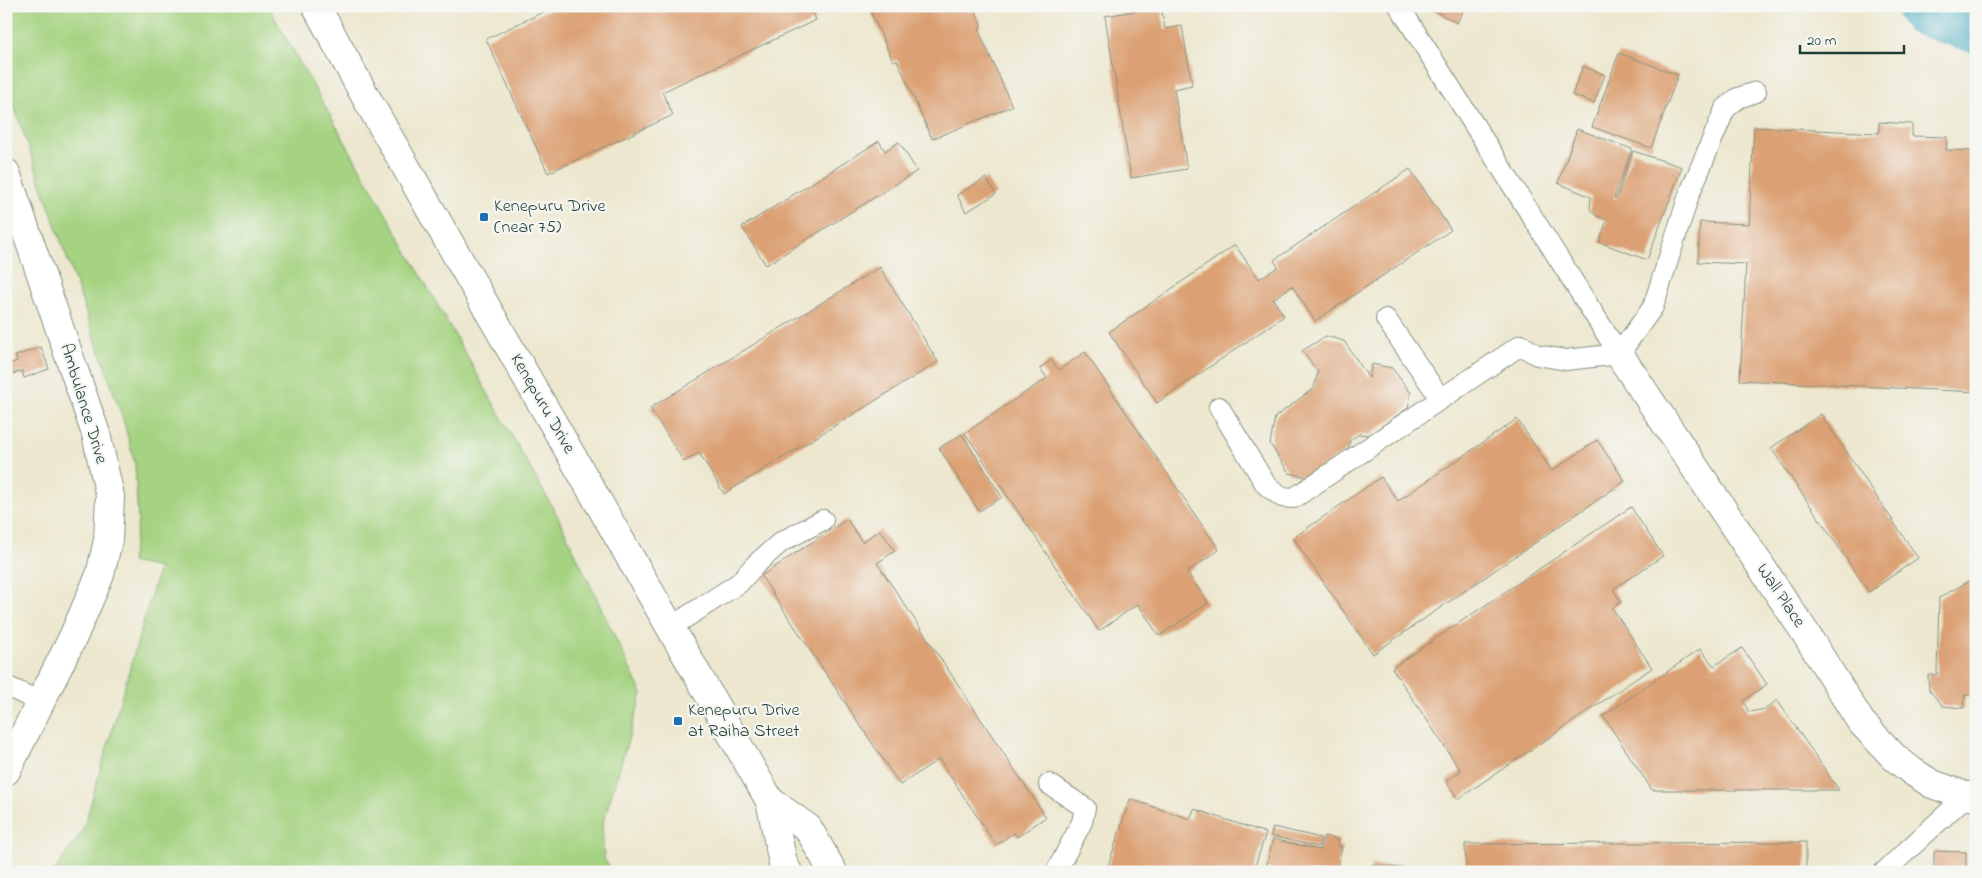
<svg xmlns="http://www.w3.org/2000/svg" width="1982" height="878" font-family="'Indie Flower',sans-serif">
<rect width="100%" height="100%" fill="#f6f6f2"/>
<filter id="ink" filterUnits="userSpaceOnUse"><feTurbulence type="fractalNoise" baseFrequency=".02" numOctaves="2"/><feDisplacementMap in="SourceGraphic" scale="10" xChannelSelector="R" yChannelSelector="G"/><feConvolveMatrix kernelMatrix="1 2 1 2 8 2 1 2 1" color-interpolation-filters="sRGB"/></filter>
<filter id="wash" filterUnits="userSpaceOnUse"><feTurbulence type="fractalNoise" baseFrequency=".0096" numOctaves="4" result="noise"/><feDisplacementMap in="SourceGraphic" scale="20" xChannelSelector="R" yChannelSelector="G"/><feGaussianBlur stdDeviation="1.12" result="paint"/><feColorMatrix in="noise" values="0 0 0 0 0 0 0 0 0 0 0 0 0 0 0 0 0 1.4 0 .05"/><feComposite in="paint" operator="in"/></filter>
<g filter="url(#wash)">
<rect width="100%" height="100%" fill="#ece7ce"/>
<path fill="#a5d381" stroke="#62885a" d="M 6,6 L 268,6 L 558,517 L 642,694 L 602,826 L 604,859 L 613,872 L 54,872 L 83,830 L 159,568 L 131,562 L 138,522 L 135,464 L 123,419 L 6,83 Z"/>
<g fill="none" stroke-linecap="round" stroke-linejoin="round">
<path stroke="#40a8c0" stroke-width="62" d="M 1927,6 L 1976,22"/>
</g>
<g id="blocks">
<g fill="#dba073">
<path d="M 556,6 L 810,6 L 816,20 L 662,92 L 673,115 L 548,173 L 486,39 Z"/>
<path d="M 868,6 L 973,6 L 981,24 L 979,31 L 1012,106 L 932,139 L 897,60 L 893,61 Z"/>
<path d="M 1425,6 L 1466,6 L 1457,23 Z"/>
<path d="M 1161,7 L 1165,29 L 1182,26 L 1192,85 L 1174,89 L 1187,169 L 1131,178 L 1105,16 Z"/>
<path d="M 1619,53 L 1678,75 L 1651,148 L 1592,127 Z"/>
<path d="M 1583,66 L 1605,75 L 1594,103 L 1572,95 Z"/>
<path d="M 1879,122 L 1912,124 L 1912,136 L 1947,137 L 1946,150 L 1976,151 L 1976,392 L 1740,380 L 1746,264 L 1698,262 L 1700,222 L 1749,224 L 1754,127 L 1879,133 Z"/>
<path d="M 1577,129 L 1632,149 L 1614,198 L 1616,199 L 1633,151 L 1682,167 L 1647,260 L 1599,242 L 1607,220 L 1596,216 L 1590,209 L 1591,197 L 1558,183 Z"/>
<path d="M 879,141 L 885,151 L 899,142 L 917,171 L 766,265 L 742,227 Z"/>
<path d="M 1410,169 L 1451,230 L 1315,321 L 1292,286 L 1273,299 L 1284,316 L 1157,403 L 1109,332 L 1235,245 L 1259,279 L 1278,267 L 1274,260 Z"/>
<path d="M 986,178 L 996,194 L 966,212 L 957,195 Z"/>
<path d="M 880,267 L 938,362 L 724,494 L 699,453 L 684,462 L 650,408 Z"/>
<path d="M 1326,336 L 1344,341 L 1369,378 L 1372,364 L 1392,368 L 1411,393 L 1408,408 L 1369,435 L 1359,434 L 1350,440 L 1348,449 L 1307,477 L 1289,473 L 1270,444 L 1275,417 L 1314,388 L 1318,372 L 1302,351 Z"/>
<path d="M 41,347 L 49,369 L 24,378 L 22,371 L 6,376 L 6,365 L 17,361 L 15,356 Z"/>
<path d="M 1085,352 L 1219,550 L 1187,572 L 1208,603 L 1159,636 L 1138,604 L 1099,631 L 965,433 L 1047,378 L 1040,368 L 1051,360 L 1059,370 Z"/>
<path d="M 1821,414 L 1918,558 L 1869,592 L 1771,448 Z"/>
<path d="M 1517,419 L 1552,471 L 1597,440 L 1625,481 L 1373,654 L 1293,538 L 1381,477 L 1398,501 Z"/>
<path d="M 962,434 L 1002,497 L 979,511 L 939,448 Z"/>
<path d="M 1631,507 L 1663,556 L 1613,589 L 1621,602 L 1612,608 L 1652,668 L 1458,799 L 1446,781 L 1461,771 L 1392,668 Z"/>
<path d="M 847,519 L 862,542 L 880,530 L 895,551 L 877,563 L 1046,817 L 1017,837 L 1014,833 L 996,845 L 939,759 L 900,785 L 761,576 Z"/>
<path d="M 1976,577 L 1976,696 L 1965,695 L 1964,708 L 1943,706 L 1929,690 L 1928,675 L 1937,675 L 1939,598 Z"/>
<path d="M 1742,648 L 1767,684 L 1743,701 L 1749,712 L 1766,709 L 1777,700 L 1839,790 L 1652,790 L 1603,716 L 1700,649 L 1714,666 Z"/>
<path d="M 1130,799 L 1190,819 L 1194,809 L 1266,833 L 1253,872 L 1106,872 Z"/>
<path d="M 1273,827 L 1321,838 L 1319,847 L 1271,836 Z"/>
<path d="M 1324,836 L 1339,840 L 1338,846 L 1342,847 L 1336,872 L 1282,872 L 1266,868 L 1273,839 L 1320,850 Z"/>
<path d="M 1806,842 L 1806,872 L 1466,872 L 1465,844 Z"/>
<path d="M 1934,851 L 1966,852 L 1966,871 L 1934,870 Z"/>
<path d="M 1371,865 L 1413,869 L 1413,872 L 1371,872 Z"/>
</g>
</g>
</g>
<g filter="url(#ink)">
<use href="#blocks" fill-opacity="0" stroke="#869281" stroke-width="1"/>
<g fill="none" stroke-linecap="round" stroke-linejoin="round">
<g stroke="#869281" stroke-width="22">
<g id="service">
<path d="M 1399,6 L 1619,354 L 1653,307 L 1689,195 L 1725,109 L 1738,98 L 1756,92"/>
<path d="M 1386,319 L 1440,398"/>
<path d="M 1219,407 L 1266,485 L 1282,497 L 1294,498 L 1521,345 L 1537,355 L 1566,360 L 1619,354"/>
<path d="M 671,627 L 739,583 L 755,565 L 781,542 L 823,520"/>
<path d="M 6,686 L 41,702"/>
<path d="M 1049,784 L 1085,808 L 1082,822 L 1056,872"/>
<path d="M 1884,872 L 1966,796"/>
</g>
</g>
<g stroke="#869281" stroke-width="30">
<g id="minor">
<path d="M 6,173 L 96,434 L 110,496 L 108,540 L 100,575 L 73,637 L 6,771"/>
<path d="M 1619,354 L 1804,631 L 1861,722 L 1894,757 L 1913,772 L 1932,784 L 1966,796 L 1976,796"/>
</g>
</g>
<g stroke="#869281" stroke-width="30">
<g id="secondary">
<path d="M 316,6 L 364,94 L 770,801 L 783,863 L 788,872"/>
<path d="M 770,801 L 808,828 L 833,872"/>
</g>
</g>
<use href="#service" stroke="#fff" stroke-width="20"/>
<use href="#minor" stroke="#fff" stroke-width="28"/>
<use href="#secondary" stroke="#fff" stroke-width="28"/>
</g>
</g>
<g fill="#1f6fb2" stroke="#f6f6f2" stroke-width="2">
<rect x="479" y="212" width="10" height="10" rx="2.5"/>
<rect x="673" y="716" width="10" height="10" rx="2.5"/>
</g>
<g text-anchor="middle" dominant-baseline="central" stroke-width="4.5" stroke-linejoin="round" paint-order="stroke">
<g font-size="18" fill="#1f3d34" stroke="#f6f6f2" text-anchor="start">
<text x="494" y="207">Kenepuru Drive<tspan x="494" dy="21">(near 75)</tspan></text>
<text x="688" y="711">Kenepuru Drive<tspan x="688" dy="21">at Raiha Street</tspan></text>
</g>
<g font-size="18" fill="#1f3d34" stroke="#f6f6f2">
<text transform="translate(83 404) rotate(73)">Ambulance Drive</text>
<text transform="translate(542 404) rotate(60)">Kenepuru Drive</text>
<text transform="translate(1780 596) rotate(56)">Wall Place</text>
</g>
</g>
<rect width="1982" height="878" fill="none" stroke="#f6f6f2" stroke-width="25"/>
<path d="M1800 45v8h104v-8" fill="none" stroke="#1f3d34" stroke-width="2.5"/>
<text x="1807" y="45" font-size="15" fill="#1f3d34" stroke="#f6f6f2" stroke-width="4" paint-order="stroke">20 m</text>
</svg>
